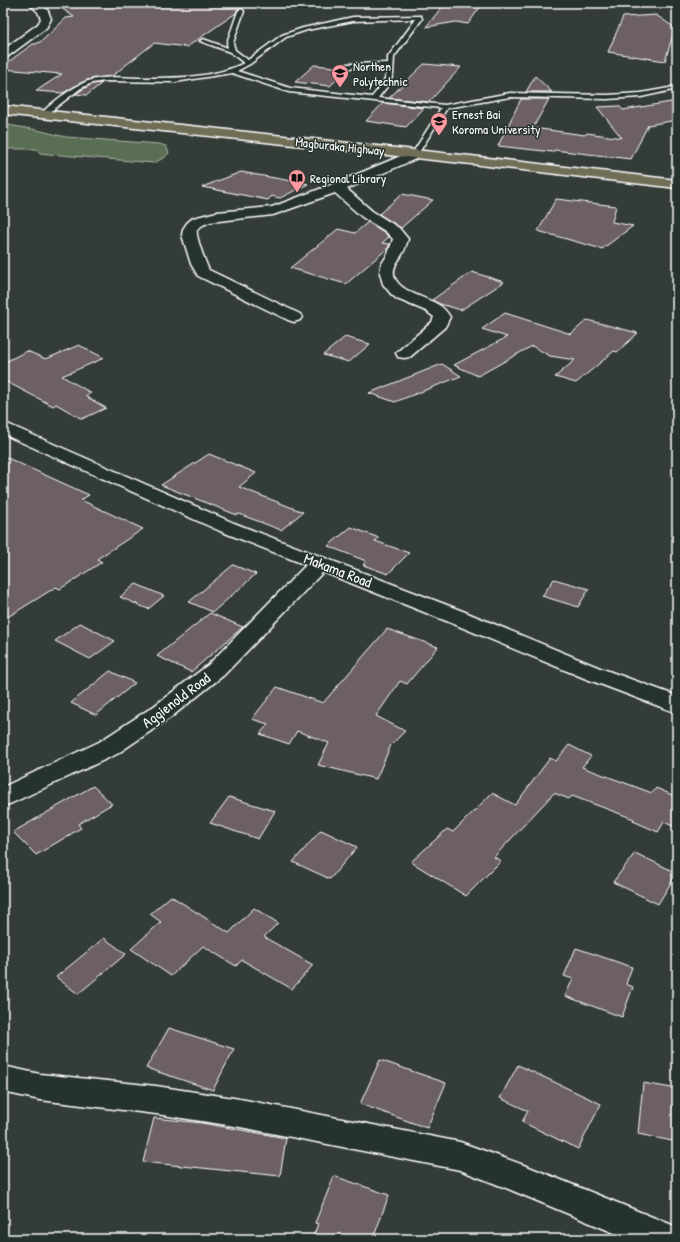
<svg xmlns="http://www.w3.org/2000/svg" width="680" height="1242" font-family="'Patrick Hand',sans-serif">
<rect width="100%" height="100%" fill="#343c38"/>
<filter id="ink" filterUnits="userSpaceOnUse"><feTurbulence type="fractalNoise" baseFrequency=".025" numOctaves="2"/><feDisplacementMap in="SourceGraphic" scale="8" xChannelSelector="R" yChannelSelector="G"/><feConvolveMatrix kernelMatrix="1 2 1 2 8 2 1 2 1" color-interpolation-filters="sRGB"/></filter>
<g filter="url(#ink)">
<path fill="#5a6e52" stroke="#acb6a8" d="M 3,124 L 37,130 L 66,137 L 159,144 L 166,146 L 169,153 L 165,157 L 154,163 L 49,154 L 40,153 L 37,149 L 3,149 Z"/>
<g fill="#6c6163" stroke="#fff">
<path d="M 54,3 L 250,3 L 237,10 L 236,13 L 187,47 L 154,43 L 112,76 L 87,80 L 63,93 L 36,91 L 62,74 L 3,69 L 3,66 L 19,54 L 33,44 L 36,44 L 43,40 L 66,18 L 74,17 Z"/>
<path d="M 445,3 L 483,3 L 468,24 L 456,22 L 426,27 Z"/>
<path d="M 656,15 L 675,28 L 665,61 L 608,52 L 623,17 Z"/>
<path d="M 424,64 L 461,67 L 429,102 L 389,98 Z"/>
<path d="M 314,65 L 344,68 L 348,69 L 330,86 L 295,82 Z"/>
<path d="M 535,76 L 552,92 L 526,92 Z"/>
<path d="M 102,83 L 87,95 L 75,94 L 92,84 Z"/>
<path d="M 521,99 L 549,99 L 533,128 L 585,135 L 587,133 L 622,138 L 597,107 L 619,106 L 623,110 L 677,101 L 677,120 L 648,125 L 631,159 L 554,150 L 553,152 L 498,146 Z"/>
<path d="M 383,103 L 424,108 L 406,127 L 366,121 Z"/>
<path d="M 241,172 L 308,184 L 280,198 L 272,196 L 268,200 L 202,187 Z"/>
<path d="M 402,194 L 433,200 L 401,228 L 379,214 Z"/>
<path d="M 556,199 L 616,206 L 612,222 L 633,226 L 602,249 L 538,231 Z"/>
<path d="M 368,222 L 384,232 L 389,237 L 382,243 L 390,244 L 388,248 L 346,284 L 290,268 L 338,229 L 355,233 Z"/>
<path d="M 472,272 L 504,282 L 461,310 L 440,304 L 432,300 Z"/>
<path d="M 505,313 L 571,334 L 587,320 L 638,333 L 617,352 L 614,351 L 576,383 L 555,377 L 575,360 L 550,356 L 532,346 L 478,376 L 454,365 L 507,337 L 482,329 Z"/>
<path d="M 345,337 L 370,344 L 349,362 L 323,355 Z"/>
<path d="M 79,345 L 104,358 L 62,376 L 91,393 L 85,396 L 106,408 L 82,419 L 56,404 L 53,406 L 3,380 L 3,363 L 27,351 L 46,359 Z"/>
<path d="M 442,364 L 461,376 L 395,402 L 369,393 Z"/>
<path d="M 209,454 L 256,473 L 239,487 L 303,512 L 281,530 L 239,514 L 237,515 L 161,485 Z"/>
<path d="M 3,456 L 89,495 L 81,500 L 143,529 L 97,559 L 102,562 L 60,589 L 56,587 L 3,620 Z"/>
<path d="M 351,527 L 379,538 L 375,541 L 409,553 L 388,574 L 363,565 L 366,561 L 328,546 Z"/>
<path d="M 233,565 L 256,574 L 213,612 L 189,602 Z"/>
<path d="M 554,579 L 589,589 L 578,607 L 542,596 Z"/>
<path d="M 136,584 L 164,596 L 148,609 L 120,597 Z"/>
<path d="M 210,613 L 243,627 L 191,672 L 157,656 Z"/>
<path d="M 80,623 L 115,641 L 90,659 L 55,641 Z"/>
<path d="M 387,629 L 438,647 L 407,684 L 400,681 L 376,716 L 405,731 L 391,745 L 376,779 L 318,765 L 329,743 L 297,731 L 289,744 L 260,734 L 268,724 L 252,719 L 277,687 L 323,703 Z"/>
<path d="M 110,671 L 135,683 L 96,715 L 71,703 Z"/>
<path d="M 569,745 L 591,756 L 582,767 L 652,793 L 656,788 L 677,797 L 677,828 L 664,822 L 658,832 L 633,821 L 634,819 L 572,796 L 569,799 L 554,793 L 494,857 L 501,861 L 466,896 L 411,862 L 447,829 L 453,832 L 492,793 L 515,805 L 550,758 L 556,761 Z"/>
<path d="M 93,786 L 112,804 L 78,824 L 81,828 L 36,855 L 13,832 Z"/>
<path d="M 229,797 L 275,811 L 258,839 L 210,823 Z"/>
<path d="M 321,830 L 357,847 L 330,879 L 293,862 Z"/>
<path d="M 635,853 L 677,873 L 658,904 L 613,882 Z"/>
<path d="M 171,896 L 229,933 L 254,908 L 278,923 L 264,937 L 313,965 L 292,989 L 242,960 L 236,966 L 203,946 L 171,976 L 131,949 L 161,922 L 150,914 Z"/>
<path d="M 104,938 L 126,954 L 78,994 L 56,977 Z"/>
<path d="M 576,948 L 632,967 L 626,984 L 633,987 L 622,1017 L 565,996 L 573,979 L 564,976 Z"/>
<path d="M 169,1028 L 234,1049 L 213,1090 L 146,1068 Z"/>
<path d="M 380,1060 L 446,1083 L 427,1128 L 360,1104 Z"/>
<path d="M 518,1065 L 601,1104 L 578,1149 L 522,1122 L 528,1111 L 500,1098 Z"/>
<path d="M 643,1083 L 677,1089 L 677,1142 L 638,1134 Z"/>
<path d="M 154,1118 L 202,1123 L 286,1138 L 280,1176 L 143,1162 Z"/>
<path d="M 334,1176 L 389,1195 L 373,1239 L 312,1239 L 318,1224 L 315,1223 Z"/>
</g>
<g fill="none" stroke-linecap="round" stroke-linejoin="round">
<g stroke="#fff" stroke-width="3">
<path id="lane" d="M 241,9 L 244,11 L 233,43 L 235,50 L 248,60 L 282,35 L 303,28 L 353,17 L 421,16 L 422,19 L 394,57 L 393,74 L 389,84 L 378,98 L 445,105 L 510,93 L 607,95 L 641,93 L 669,88 L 677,85 L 677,89 L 641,97 L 607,99 L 510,97 L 447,108 L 418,154 L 415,156 L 412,154 L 441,108 L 289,92 L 232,73 L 175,82 L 105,81 L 92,83 L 81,88 L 46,115 L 41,114 C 51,103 74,86 88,81 C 103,76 120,77 136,78 C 172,78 212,79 244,63 L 230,52 L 200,41 L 203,39 L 228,48 L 227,43 L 238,11 ZM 416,19 L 388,57 L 388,63 L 347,64 L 344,66 L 347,68 L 388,67 C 387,80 380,87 372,97 L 290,88 L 237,71 L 250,64 L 286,37 L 307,30 L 353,21 Z"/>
</g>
<g stroke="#fff" stroke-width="3">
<g id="street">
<path d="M 28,3 L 42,4 L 48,11 L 51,19 L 46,28 L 7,57 L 3,58 L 3,50 L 38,24 L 41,19 L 38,12 Z"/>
<path d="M 415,150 L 420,151 L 422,154 L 420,157 L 347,189 L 372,211 L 399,228 L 408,239 C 406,245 405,251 401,256 C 400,259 397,261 396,264 C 384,288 423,296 437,304 C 443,307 447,312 450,317 L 445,327 L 410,357 L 404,358 L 398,357 L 396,353 L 432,322 L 434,317 L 426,311 L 397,299 L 391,294 L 383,284 L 380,273 L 381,265 L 388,254 L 393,239 L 385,231 L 362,217 L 335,193 L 273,215 L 210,222 C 206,224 199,226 197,230 C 195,235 206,264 209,270 L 300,314 L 302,317 L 300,320 L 294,322 L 288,320 L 198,276 L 191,264 L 182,235 L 183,229 L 187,223 L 193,218 L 217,212 L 272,207 L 341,181 Z"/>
<path d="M 3,422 L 234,523 L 465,612 L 600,668 L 677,696 L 677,713 L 584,678 L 449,622 L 323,572 L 224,675 L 170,718 L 117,754 L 12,803 L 3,806 L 3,787 L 99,742 L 154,706 L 208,665 L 306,565 L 220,531 L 3,434 Z"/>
<path d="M 3,1066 L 40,1074 L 156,1086 L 240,1099 L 460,1142 L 529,1167 L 677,1227 L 677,1239 L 629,1239 L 506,1188 L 460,1170 L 240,1127 L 156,1114 L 40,1100 L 3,1092 Z"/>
</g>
</g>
<g stroke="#fff" stroke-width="3">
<path id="primary" d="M 3,106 L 471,156 L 677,180 L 677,188 L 471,164 L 3,114 Z"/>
</g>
<use href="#lane" fill="#26332d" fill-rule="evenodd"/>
<use href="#street" fill="#26332d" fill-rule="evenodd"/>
<use href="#primary" fill="#716e59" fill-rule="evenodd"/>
</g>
</g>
<defs>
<g id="school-pin" transform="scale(0.9)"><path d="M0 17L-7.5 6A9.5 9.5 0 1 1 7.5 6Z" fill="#ff9aa2" stroke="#26332d"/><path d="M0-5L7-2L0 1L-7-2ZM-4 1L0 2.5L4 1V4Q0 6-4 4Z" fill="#111"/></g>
<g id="university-pin" transform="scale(0.9)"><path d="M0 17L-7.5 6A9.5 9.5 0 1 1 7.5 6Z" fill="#ff9aa2" stroke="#26332d"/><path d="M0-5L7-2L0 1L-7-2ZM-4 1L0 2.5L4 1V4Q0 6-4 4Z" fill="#111"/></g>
<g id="library-pin" transform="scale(0.9)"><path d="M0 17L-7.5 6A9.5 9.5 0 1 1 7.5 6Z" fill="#ff9aa2" stroke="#26332d"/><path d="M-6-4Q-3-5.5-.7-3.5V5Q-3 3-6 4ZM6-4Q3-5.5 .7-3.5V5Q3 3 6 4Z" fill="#111"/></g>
</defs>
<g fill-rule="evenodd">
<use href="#school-pin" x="340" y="73"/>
<use href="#university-pin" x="439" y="121"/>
<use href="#library-pin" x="297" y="178"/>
</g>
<g text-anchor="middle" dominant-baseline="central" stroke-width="3" stroke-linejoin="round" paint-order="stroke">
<g font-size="13" fill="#fff" stroke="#26332d" text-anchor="start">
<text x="353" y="66">Northen<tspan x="353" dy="15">Polytechnic</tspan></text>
<text x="452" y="114">Ernest Bai<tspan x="452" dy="15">Koroma University</tspan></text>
<text x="310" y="178">Regional Library</text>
</g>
<g font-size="13" fill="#fff" stroke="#26332d">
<text transform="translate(340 146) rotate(6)">Magburaka Highway</text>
</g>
<g font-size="15" fill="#fff" stroke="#26332d">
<text transform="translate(338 570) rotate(21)">Makama Road</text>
<text transform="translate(176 700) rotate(-37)">Aggienold Road</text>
</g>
</g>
<rect width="680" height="1242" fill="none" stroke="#26332d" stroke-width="16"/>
<rect x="8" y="8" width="664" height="1226" fill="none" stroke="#fff" stroke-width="1.5" filter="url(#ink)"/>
</svg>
